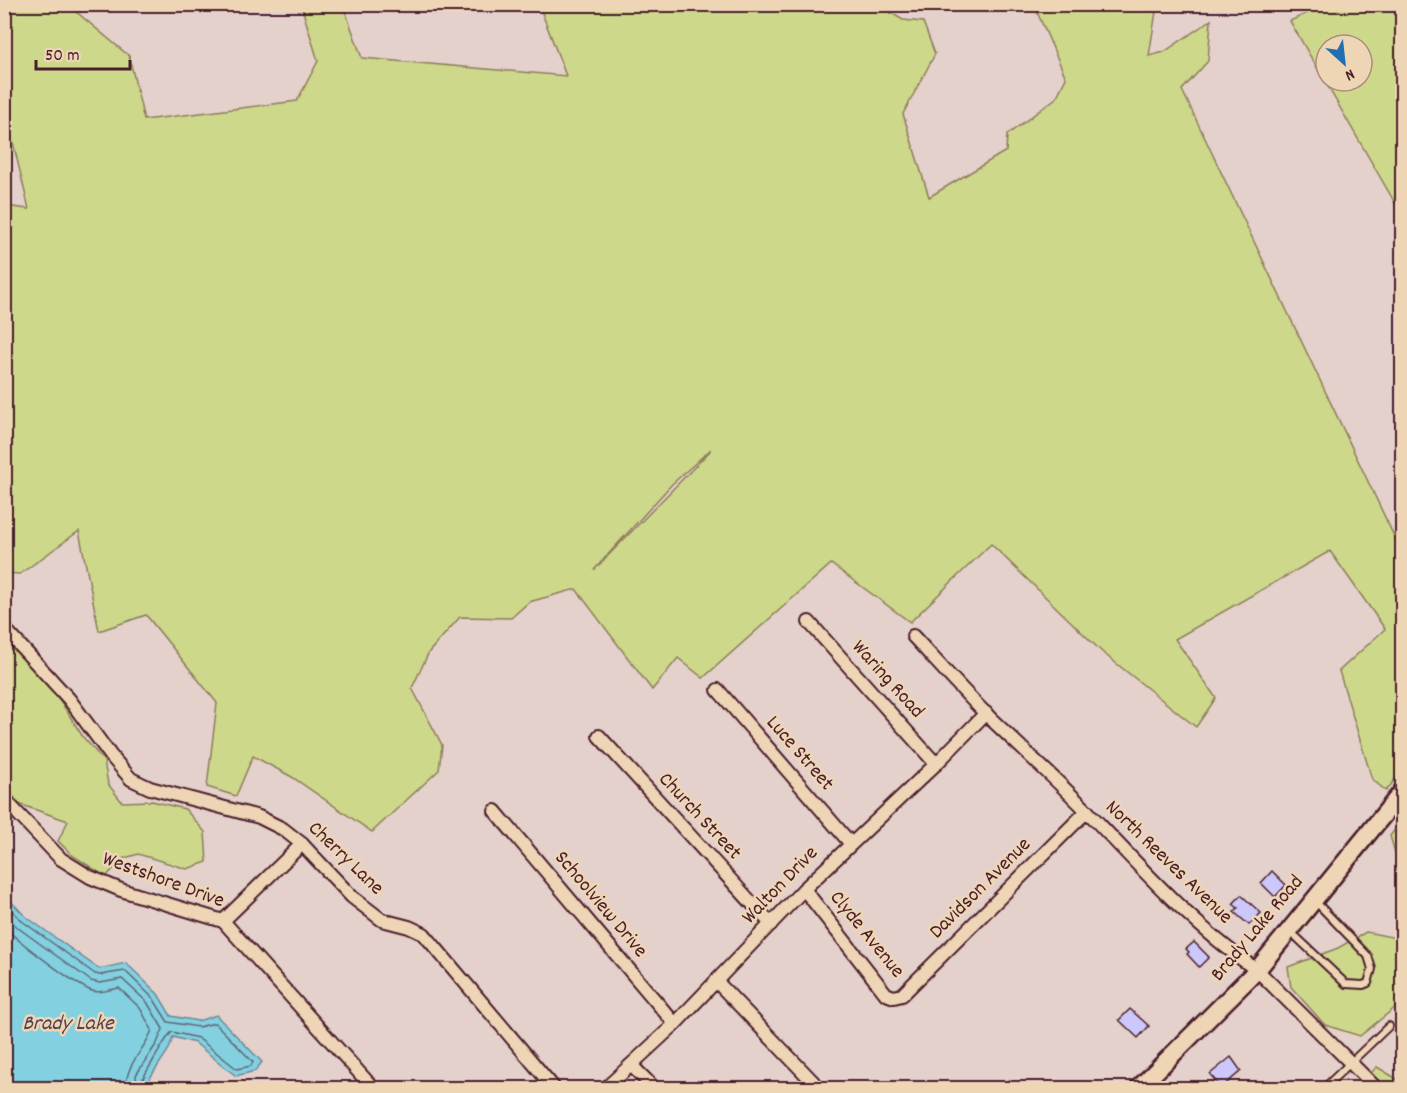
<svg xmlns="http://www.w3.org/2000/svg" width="1407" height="1093" font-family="Dekko,sans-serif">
<rect width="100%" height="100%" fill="#e4d1cb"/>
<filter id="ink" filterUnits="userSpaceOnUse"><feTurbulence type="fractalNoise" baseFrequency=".0167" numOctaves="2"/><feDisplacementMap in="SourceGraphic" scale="12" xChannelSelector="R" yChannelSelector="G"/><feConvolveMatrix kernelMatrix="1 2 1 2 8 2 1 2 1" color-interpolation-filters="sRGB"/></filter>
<g filter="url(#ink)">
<g fill="#cdd88b" stroke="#8c7c5b" stroke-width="1.5" fill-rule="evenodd">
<path d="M 5,4 L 68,5 L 129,56 L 144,120 L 297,101 L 318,61 L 301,5 L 343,5 L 362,58 L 566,76 L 539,5 L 878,5 L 903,20 L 923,22 L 935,54 L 903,114 L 929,197 L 1006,151 L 1007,135 L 1056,98 L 1066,78 L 1034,5 L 1157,5 L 1149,56 L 1164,52 L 1211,20 L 1208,61 L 1182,90 L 1402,553 L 1402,771 L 1386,791 L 1372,779 L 1339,671 L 1385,629 L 1330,551 L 1175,639 L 1216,698 L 1196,727 L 1102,652 L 991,544 L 910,622 L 831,564 L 703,678 L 678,658 L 652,690 L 576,589 L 529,602 L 511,618 L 460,617 L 429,652 L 412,688 L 442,745 L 439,770 L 372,832 L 292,777 L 253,756 L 236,796 L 207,787 L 217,703 L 146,615 L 99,631 L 79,531 L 20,574 L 5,573 L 5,206 L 29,209 L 11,134 L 5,133 ZM 710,450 L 710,451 L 594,570 L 672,484 Z"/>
<path d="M 1325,5 L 1402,5 L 1402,215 L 1290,21 ZM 1326,45 L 1362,45 L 1362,81 L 1326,81 Z"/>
<path d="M 5,639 L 22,653 L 54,691 L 83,737 L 104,761 L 108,784 L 122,802 L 152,801 L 185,809 L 205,832 L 207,862 L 187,869 L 138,854 L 122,859 L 106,877 L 72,855 L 58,841 L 68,821 L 19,804 L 5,785 Z"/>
<path d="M 1402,820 L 1402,859 L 1396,856 L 1390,836 Z"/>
<path d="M 1366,932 L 1402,939 L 1402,1002 L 1360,1036 L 1325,1025 L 1291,987 L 1288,967 L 1338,948 Z"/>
<path d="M 1377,1067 L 1402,1082 L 1402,1088 L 1355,1088 Z"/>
</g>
<path fill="#82d0e0" stroke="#6c8998" stroke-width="1.5" d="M 4,894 L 25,916 L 99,969 L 126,963 L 158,994 L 171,1016 L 198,1021 L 216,1015 L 262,1062 L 255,1071 L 236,1076 L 195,1043 L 173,1037 L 169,1049 L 148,1081 L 152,1088 L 5,1088 Z"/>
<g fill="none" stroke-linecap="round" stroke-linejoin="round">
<g stroke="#606673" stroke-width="1.5">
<path d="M 4,902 L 22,921 L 95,974 L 100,975 L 125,971 L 153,998 L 168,1022 L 198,1027 L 215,1023 L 253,1062 L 251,1066 L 237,1069 L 198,1038 L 172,1032 C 167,1035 148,1070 143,1078 L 145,1088"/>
<path d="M 4,913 L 17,927 L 91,981 L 100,983 L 122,979 L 147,1002 L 163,1029 L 157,1043 L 136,1075 L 137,1088"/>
<path d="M 4,927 C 17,940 75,985 92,991 C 101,994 110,989 119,988 L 140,1008 L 152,1030 C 145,1050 123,1067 127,1088"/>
</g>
</g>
<g fill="#ccc8fb" stroke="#4a1f2b" stroke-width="1.5">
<path d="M 1272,871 L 1286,885 L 1275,897 L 1261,883 Z"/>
<path d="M 1241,895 L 1261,913 L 1249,925 L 1234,912 L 1238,908 L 1233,904 Z"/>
<path d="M 1194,942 L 1209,957 L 1199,967 L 1187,954 L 1189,952 L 1186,949 Z"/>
<path d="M 1130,1009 L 1149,1026 L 1138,1038 L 1119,1020 Z"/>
<path d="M 1231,1057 L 1241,1071 L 1221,1088 L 1210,1074 Z"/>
</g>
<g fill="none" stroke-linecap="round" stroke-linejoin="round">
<g stroke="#4a1f2b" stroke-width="10">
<g id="service">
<path d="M 1291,932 L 1346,984 L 1363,985 L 1368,983 L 1372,969 L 1368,956 L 1316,902"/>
<path d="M 1324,1088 L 1389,1026"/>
</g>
</g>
<g stroke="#4a1f2b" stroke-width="16">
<g id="minor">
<path d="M 809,622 L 936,764"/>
<path d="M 4,628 L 69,699 L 111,756 L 131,779 L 150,788 L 259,817 L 283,829 L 302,844 L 352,897 L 382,920 L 409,927 L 424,934 L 554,1088"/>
<path d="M 913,636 C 938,663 962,690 988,716 C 1021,748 1055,778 1087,811 C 1140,867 1193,926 1257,970 L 1376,1088"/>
<path d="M 718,690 L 851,844"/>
<path d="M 599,736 L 771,924"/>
<path d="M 4,799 L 61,859 L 90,877 L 121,890 L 223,921 L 373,1088"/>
<path d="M 495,811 L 675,1024"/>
<path d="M 804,889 L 886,994 L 894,997 L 902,995 L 1087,811"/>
<path d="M 223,921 L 302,844"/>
<path d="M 716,981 L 819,1088"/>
<path d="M 631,1065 L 654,1088"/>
<path d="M 606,1088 L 675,1024 L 804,889 L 936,764 L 986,713"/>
</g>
</g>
<g stroke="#4a1f2b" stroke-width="21">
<path id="tertiary" d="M 1139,1088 L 1257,970 L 1402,792"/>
</g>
<use href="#service" stroke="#eed5b6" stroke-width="6"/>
<use href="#minor" stroke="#eed5b6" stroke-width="12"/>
<use href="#tertiary" stroke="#eed5b6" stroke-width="16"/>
</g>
</g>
<g text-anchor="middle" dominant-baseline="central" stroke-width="5" stroke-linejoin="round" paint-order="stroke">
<g font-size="21" fill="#4a1f2b" stroke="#eed5b6">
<text transform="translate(887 680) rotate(48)">Waring Road</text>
<text transform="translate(799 754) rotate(49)">Luce Street</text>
<text transform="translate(699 817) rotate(47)">Church Street</text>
<text transform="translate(345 859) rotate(44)">Cherry Lane</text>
<text transform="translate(1168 863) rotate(44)">North Reeves Avenue</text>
<text transform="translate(163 881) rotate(20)">Westshore Drive</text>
<text transform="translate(781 886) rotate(-46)">Walton Drive</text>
<text transform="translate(981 889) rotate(-45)">Davidson Avenue</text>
<text transform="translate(600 905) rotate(50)">Schoolview Drive</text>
<text transform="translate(1258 929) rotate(-50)">Brady Lake Road</text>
<text transform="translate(866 935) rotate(51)">Clyde Avenue</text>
</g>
<g font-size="22" font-style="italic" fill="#55424f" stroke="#eed5b6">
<text x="68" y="1024">Brady Lake</text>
</g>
</g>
<rect width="1407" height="1093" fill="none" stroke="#eed5b6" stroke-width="24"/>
<rect x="12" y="12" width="1383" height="1069" fill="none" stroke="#4a1f2b" stroke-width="2" filter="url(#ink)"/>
<g transform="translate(1344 63) rotate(153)"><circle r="28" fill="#eed5b6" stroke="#ac8c7e" stroke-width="1.5"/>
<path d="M0-4.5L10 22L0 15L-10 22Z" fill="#1f6fb2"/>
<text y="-9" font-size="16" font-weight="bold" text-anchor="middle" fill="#4a1f2b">N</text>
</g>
<path d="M36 60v9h94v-9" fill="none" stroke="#4a1f2b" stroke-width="3"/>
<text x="45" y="60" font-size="18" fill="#4a1f2b" stroke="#eed5b6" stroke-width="4.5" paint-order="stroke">50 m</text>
</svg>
